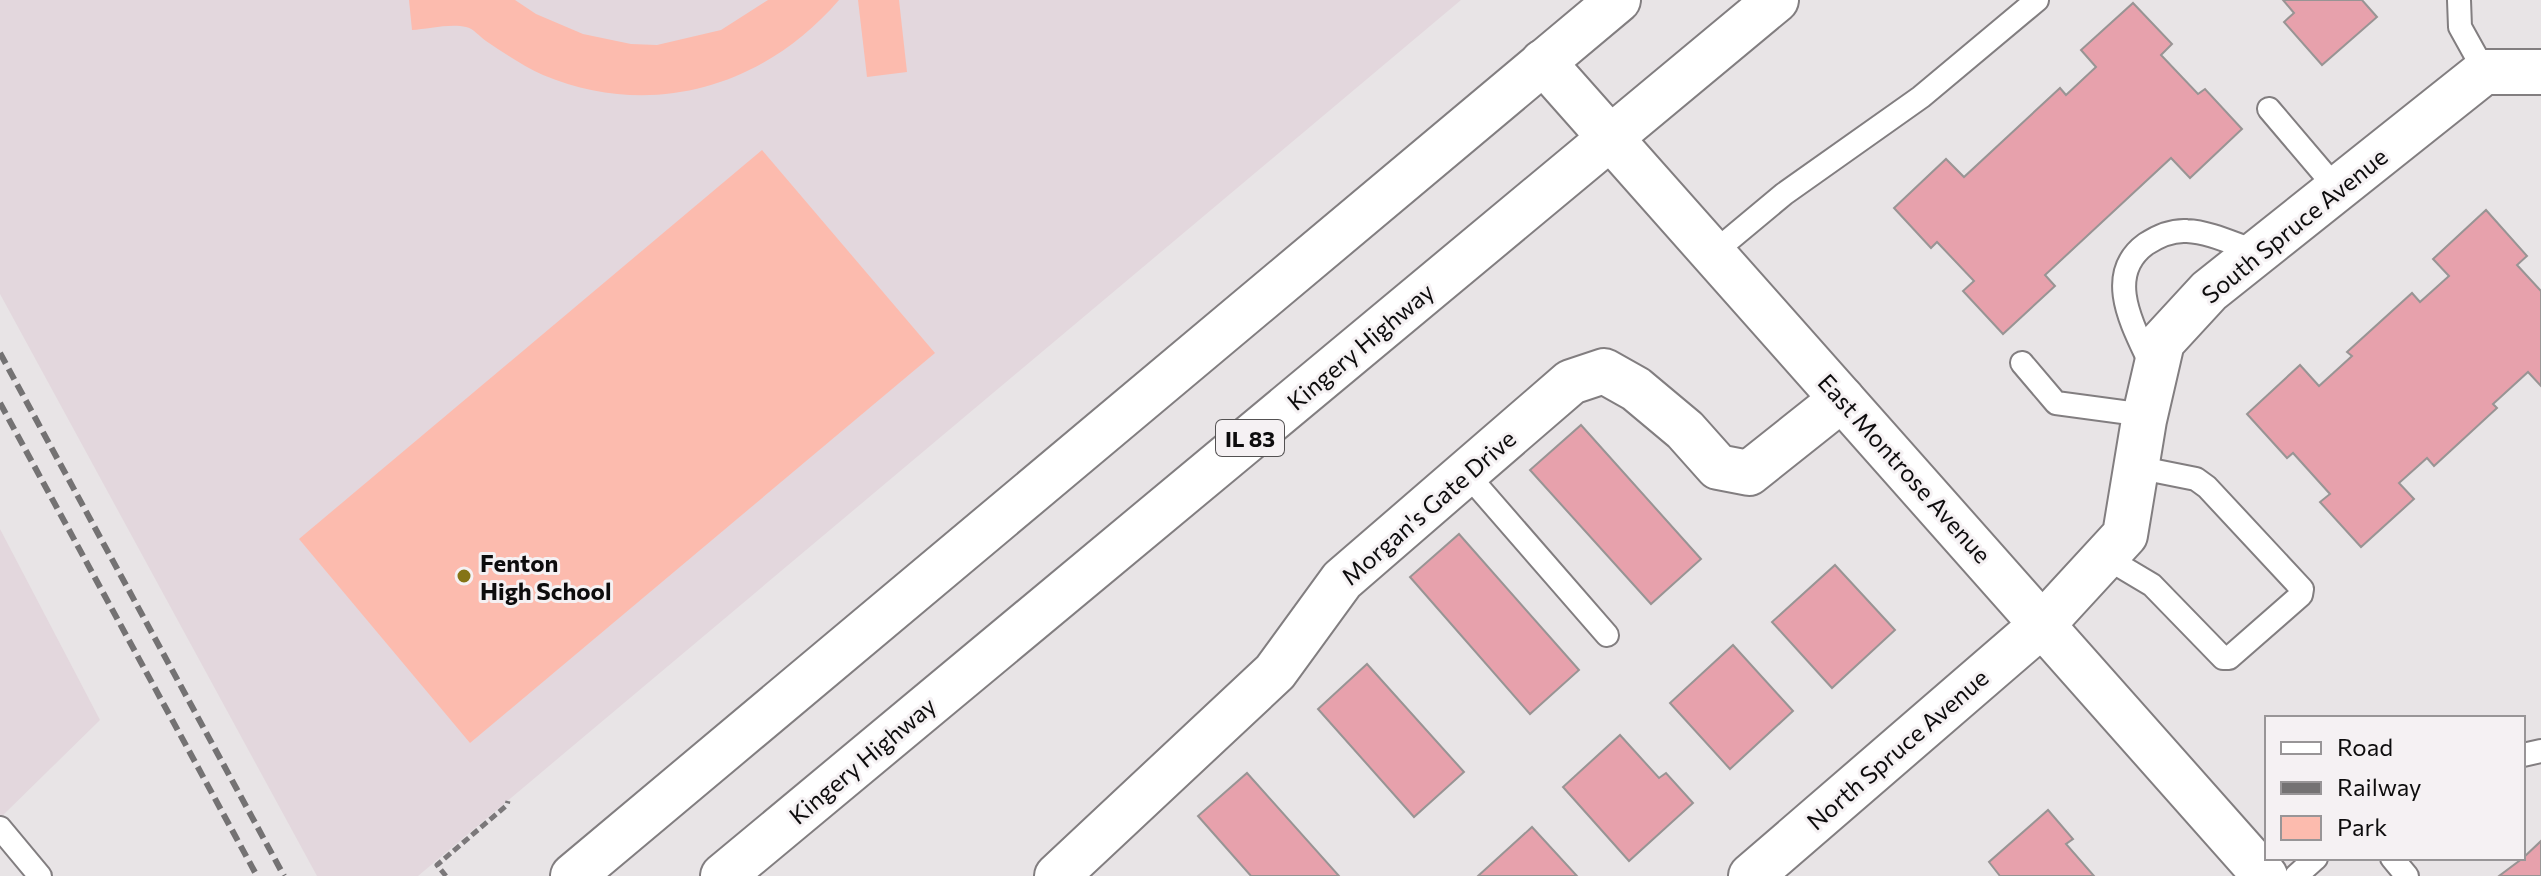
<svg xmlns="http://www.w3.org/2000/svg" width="2541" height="876" font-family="Commissioner,sans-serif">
<rect width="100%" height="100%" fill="#e8e4e6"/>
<g fill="#e3d7dd">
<path d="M 0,0 L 1461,0 L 418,876 L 317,876 L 0,294 Z"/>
<path d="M 0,529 L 100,720 L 0,818 Z"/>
</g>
<g fill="#fcbbae">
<path d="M 409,0 L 515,0 L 536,14 L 583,34 L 631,44 L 657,45 L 721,30 L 768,0 L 839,0 C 763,88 651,120 543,75 C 523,66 504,53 486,41 C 480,37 473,28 466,27 C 451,23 427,29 412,30 Z"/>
<path d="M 858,0 L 899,0 L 907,72 L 867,77 Z"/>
<path d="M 762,150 L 935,353 L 470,743 L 299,539 Z"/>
</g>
<g fill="#e7a1ac" stroke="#989494" stroke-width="2">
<path d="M 2283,0 L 2362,0 L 2377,17 L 2322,65 L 2284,22 L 2294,13 Z"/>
<path d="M 2133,3 L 2172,44 L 2161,55 L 2198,94 L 2205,89 L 2242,129 L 2190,178 L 2171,158 L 2045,275 L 2055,286 L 2003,334 L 1963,291 L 1974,281 L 1937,242 L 1931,248 L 1894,208 L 1946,159 L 1964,177 L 2060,88 L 2066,95 L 2096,67 L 2081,50 Z"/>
<path d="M 2486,210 L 2527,256 L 2517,265 L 2541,291 L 2541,386 L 2528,372 L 2493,404 L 2497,408 L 2434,466 L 2427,458 L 2399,483 L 2414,499 L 2361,547 L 2320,502 L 2330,494 L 2293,453 L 2287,458 L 2247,414 L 2300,365 L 2319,386 L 2352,356 L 2347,352 L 2412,293 L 2420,302 L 2449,276 L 2433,259 Z"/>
<path d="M 1581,425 L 1701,559 L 1651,604 L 1530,470 Z"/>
<path d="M 1459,534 L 1579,670 L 1530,714 L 1410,577 Z"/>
<path d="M 1835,565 L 1895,630 L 1832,688 L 1772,622 Z"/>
<path d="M 1733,645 L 1793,711 L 1730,769 L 1670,703 Z"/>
<path d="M 1367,664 L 1464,772 L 1414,817 L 1318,709 Z"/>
<path d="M 1620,735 L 1659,778 L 1666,773 L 1693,803 L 1629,861 L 1563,787 Z"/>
<path d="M 1247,773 L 1339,876 L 1251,876 L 1198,816 Z"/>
<path d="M 2048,810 L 2073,839 L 2066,844 L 2094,876 L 2000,876 L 1989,862 Z"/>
<path d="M 1532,827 L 1577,876 L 1478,876 Z"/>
<path d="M 2541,841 L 2541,876 L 2499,876 L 2523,858 Z"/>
</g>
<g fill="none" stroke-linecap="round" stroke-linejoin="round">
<g stroke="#827e80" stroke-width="26">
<g id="lane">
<path d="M 2459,0 L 2460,27 L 2485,72"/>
<path d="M 2269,109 L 2337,189"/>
<path d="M 1712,254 L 1784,194 L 1921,97 L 2037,0"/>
<path d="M 2022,363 L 2056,403 L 2145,415"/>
<path d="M 2152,367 C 2135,329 2102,276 2146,244 C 2158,236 2172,230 2187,231 C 2210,232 2236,245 2258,252"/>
<path d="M 1466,473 L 1607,635"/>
<path d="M 2105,557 L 2152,585 L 2223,658 L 2229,658 L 2301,595 L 2302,589 L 2207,487 L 2196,479 L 2136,467"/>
<path d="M 2523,755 L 2541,751"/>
<path d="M 0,828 L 40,876"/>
<path d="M 2392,858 L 2407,876"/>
<path d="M 2296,876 L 2316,858"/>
</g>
</g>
<g stroke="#827e80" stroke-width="48">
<g id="street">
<path d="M 1543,62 L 2265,876"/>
<path d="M 1057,876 L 1275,672 L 1342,580 L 1571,382 L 1604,371 L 1636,389 L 1685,430 L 1718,467 L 1749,473 L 1842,399"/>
<path d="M 1751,876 L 2044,623 L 2125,535 L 2144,420 L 2162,342 L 2209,291 L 2484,72 L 2541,72"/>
</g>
</g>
<g stroke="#827e80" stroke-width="48">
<g id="highway">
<path d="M 573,876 L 1618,0"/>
<path d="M 723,876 L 1776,0"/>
</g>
</g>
<path stroke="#7b787a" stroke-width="5" stroke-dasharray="8 4" stroke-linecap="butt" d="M 446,876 L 437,865 L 507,805 L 508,801"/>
<use href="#lane" stroke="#fff" stroke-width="22"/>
<use href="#street" stroke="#fff" stroke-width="44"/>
<use href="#highway" stroke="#fff" stroke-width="44"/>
<g stroke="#747273" stroke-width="6" stroke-dasharray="12 6" stroke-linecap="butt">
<path d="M 0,353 L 284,876"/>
<path d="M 0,403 L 257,876"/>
</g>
</g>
<circle fill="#847416" stroke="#f5f1f3" stroke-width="3" cx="464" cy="576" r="8"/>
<g text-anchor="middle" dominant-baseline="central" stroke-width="6" stroke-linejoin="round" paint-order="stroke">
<rect fill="#f5f1f3" stroke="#535152" stroke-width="2" x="1216" y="420" width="68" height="36" rx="6"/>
<g font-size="22" font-weight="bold" fill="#0d0c0d">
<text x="1250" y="438">IL 83</text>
</g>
<g font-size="24" fill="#0d0c0d" stroke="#f5f1f3">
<text transform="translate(2294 225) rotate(-39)">South Spruce Avenue</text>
<text transform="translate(1360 346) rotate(-40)">Kingery Highway</text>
<text transform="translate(1905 468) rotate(48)">East Montrose Avenue</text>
<text transform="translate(1428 507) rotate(-41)">Morgan's Gate Drive</text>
<text transform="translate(1897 749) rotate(-41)">North Spruce Avenue</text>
<text transform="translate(862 760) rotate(-40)">Kingery Highway</text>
</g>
<g font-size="24" font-weight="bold" fill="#0d0c0d" stroke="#f5f1f3" text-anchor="start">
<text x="480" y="562">Fenton<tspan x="480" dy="28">High School</tspan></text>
</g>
</g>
<rect x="2265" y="716" width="260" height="144" fill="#f5f1f3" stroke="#989597" stroke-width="2"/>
<rect x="2281" y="742" width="40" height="12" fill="#ffffff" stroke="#989597" stroke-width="2"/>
<text x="2337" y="756" font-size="24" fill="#0d0c0d">Road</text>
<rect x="2281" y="782" width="40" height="12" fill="#747273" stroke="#989597" stroke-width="2"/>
<text x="2337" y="796" font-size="24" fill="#0d0c0d">Railway</text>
<rect x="2281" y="816" width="40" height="24" fill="#fcbbae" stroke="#989597" stroke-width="2"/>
<text x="2337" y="836" font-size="24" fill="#0d0c0d">Park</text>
</svg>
